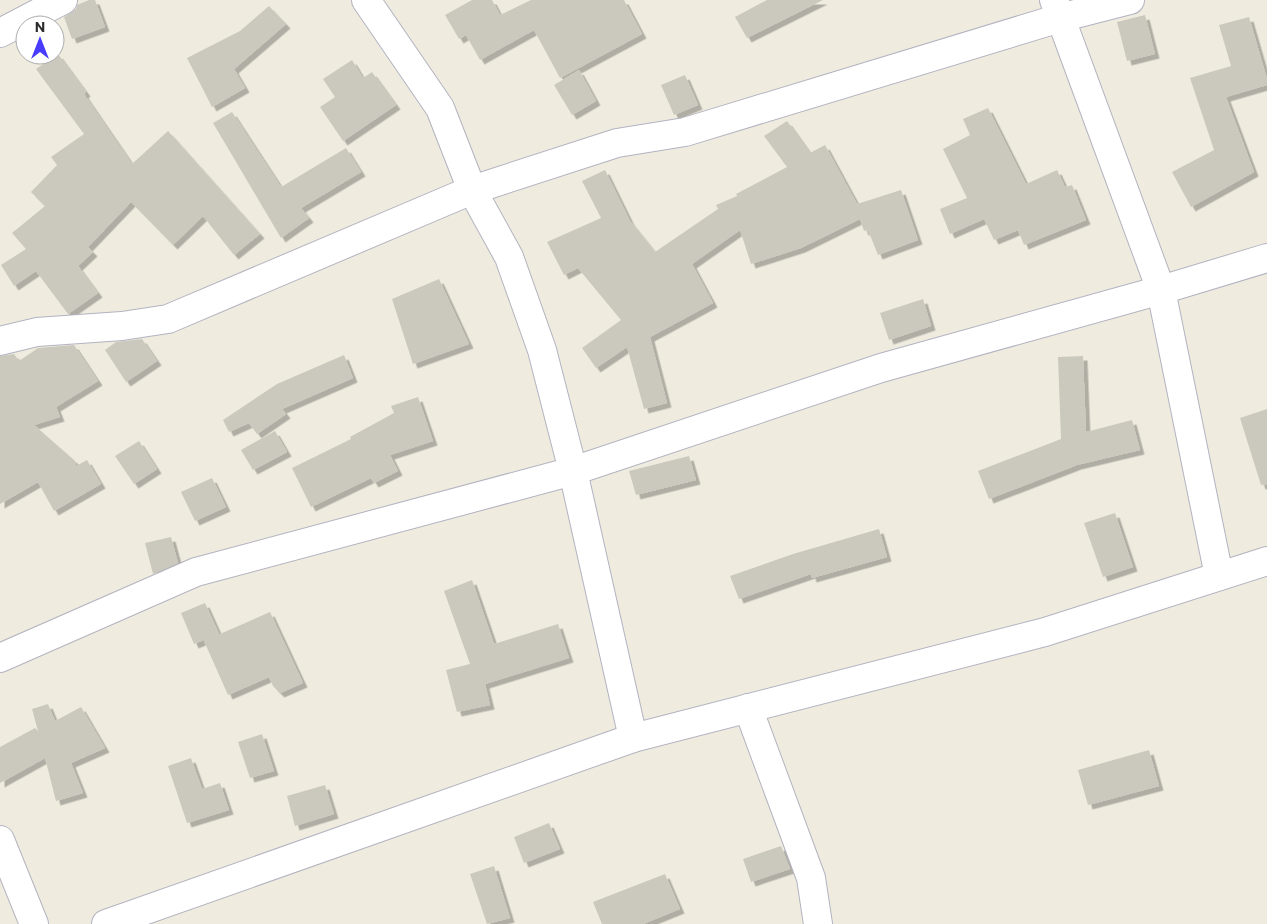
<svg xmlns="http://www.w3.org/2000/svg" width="1267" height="924" font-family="Commissioner,sans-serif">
<defs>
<filter id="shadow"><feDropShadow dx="4.5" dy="4.5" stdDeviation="0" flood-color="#0004"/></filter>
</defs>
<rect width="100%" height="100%" fill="#efecdf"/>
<g fill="#cbc9bd" filter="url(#shadow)">
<path d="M 89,0 L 95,0 L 105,27 L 72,39 L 64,17 L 76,9 L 77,5 Z"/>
<path d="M 472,0 L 492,0 L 500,15 L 531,0 L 624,0 L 642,34 L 560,78 L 534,30 L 480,60 L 466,35 L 459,39 L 445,15 Z"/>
<path d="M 767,0 L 823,0 L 747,38 L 735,17 Z"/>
<path d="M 269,6 L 286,24 L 234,69 L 245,88 L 212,107 L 187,58 L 240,31 Z"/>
<path d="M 1145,15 L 1155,54 L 1127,61 L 1117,22 Z"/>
<path d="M 1249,17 L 1267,79 L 1267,85 L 1226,97 L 1254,172 L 1191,207 L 1172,172 L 1214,150 L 1190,78 L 1231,66 L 1219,25 Z"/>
<path d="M 58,54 L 86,92 L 84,94 L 132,164 L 168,131 L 260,234 L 234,255 L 203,216 L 173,245 L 131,202 L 88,247 L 93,252 L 78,266 L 98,293 L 68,314 L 36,271 L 14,286 L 1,265 L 26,249 L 12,233 L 45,206 L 31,192 L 57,165 L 51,157 L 84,134 L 36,69 Z"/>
<path d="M 352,60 L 363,78 L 372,72 L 396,105 L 343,141 L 320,107 L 335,97 L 323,79 Z"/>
<path d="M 579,70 L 596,101 L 572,115 L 554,85 Z"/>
<path d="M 685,75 L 698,105 L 674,115 L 661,85 Z"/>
<path d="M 988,108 L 1026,184 L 1057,170 L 1065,187 L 1072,185 L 1086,220 L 1024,245 L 1018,230 L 994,240 L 984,219 L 950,234 L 940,209 L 967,198 L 943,149 L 970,135 L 963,119 Z"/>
<path d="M 232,112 L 281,187 L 346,148 L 361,172 L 301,208 L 309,218 L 281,238 L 213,123 Z"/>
<path d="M 787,121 L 810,153 L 825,145 L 857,204 L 901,190 L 918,240 L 878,255 L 868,230 L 864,231 L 860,219 L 801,248 L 751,264 L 740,230 L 692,264 L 713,303 L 650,337 L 667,403 L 644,409 L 627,347 L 596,368 L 582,348 L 621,320 L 578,268 L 564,275 L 547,242 L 601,218 L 582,181 L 605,170 L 630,221 L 655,252 L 718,209 L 716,205 L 737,196 L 736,194 L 787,167 L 764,136 Z"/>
<path d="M 439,279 L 469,344 L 413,364 L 392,299 Z"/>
<path d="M 923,299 L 931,326 L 889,340 L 880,313 Z"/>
<path d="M 142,339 L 157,361 L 126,382 L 105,350 L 116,342 Z"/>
<path d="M 74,345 L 98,381 L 56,407 L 60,417 L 34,425 L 75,461 L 76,466 L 87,460 L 101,484 L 54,511 L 38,482 L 0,504 L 0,356 L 14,354 L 19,361 L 38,348 Z"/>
<path d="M 344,355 L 353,378 L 282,409 L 286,414 L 257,434 L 249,423 L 229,432 L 223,420 L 277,384 Z"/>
<path d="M 1083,356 L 1086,432 L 1132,420 L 1140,450 L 1077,465 L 989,499 L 978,471 L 1061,439 L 1058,357 Z"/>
<path d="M 418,397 L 433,441 L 390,455 L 398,471 L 374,483 L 371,478 L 311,507 L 292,468 L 351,439 L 350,437 L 394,413 L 391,406 Z"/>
<path d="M 1267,409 L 1267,484 L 1261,485 L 1240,418 Z"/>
<path d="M 275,431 L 287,452 L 253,470 L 241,450 Z"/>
<path d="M 139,441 L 157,469 L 134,484 L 115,456 Z"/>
<path d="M 689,456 L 696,480 L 636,495 L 629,471 Z"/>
<path d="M 212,478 L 226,507 L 195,521 L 181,492 Z"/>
<path d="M 1115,513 L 1133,567 L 1103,577 L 1084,523 Z"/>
<path d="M 879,529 L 887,557 L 812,578 L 811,574 L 739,599 L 730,576 L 793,554 Z"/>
<path d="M 171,537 L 178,563 L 153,574 L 145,543 Z"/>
<path d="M 472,580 L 494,644 L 558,624 L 569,658 L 485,684 L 490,705 L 457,712 L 446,670 L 470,664 L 444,591 Z"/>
<path d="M 205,603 L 219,634 L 194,644 L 181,613 Z"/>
<path d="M 270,612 L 303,683 L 280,693 L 273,686 L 269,677 L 228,695 L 204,641 Z"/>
<path d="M 48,704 L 55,721 L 81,707 L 105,748 L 71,763 L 83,793 L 56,801 L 45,758 L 0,783 L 0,747 L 35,728 L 38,731 L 32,709 Z"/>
<path d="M 262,734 L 274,771 L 250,778 L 238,742 Z"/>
<path d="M 1149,750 L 1159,786 L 1088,805 L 1078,770 Z"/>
<path d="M 191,758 L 202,789 L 220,783 L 229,810 L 187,823 L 168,766 Z"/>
<path d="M 325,785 L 334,814 L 295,826 L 287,796 Z"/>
<path d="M 549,823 L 560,849 L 524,863 L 514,837 Z"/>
<path d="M 781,846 L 790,869 L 751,882 L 743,859 Z"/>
<path d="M 494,866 L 510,918 L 487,924 L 470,874 Z"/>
<path d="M 665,874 L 680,909 L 643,924 L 602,924 L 593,902 Z"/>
</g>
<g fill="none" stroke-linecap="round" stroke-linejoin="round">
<g stroke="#b3b3c1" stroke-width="30">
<g id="street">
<path d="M 366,0 L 440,108 L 472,190 L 509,257 L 542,350 L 573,471 L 633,738"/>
<path d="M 1054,0 L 1161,290 L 1219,576"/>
<path d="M 0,33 L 63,0"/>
<path d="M 0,341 L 37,332 L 122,326 L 168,319 L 472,190 L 617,143 L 685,132 L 1060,18 L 1130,0"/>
<path d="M 0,658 L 196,572 L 573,471 L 881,368 L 1161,290 L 1267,258"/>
<path d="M 748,708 L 811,878 L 818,924"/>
<path d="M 0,840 L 34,924"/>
<path d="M 106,924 L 633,738 L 1045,632 L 1267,561"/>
</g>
</g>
<use href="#street" stroke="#fff" stroke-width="28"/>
</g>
<g transform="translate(40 40)"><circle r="24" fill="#ffffff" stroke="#ababab"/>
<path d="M0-4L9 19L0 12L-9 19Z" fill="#493cff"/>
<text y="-8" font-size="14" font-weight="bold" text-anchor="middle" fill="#2d2d2d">N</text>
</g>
</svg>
